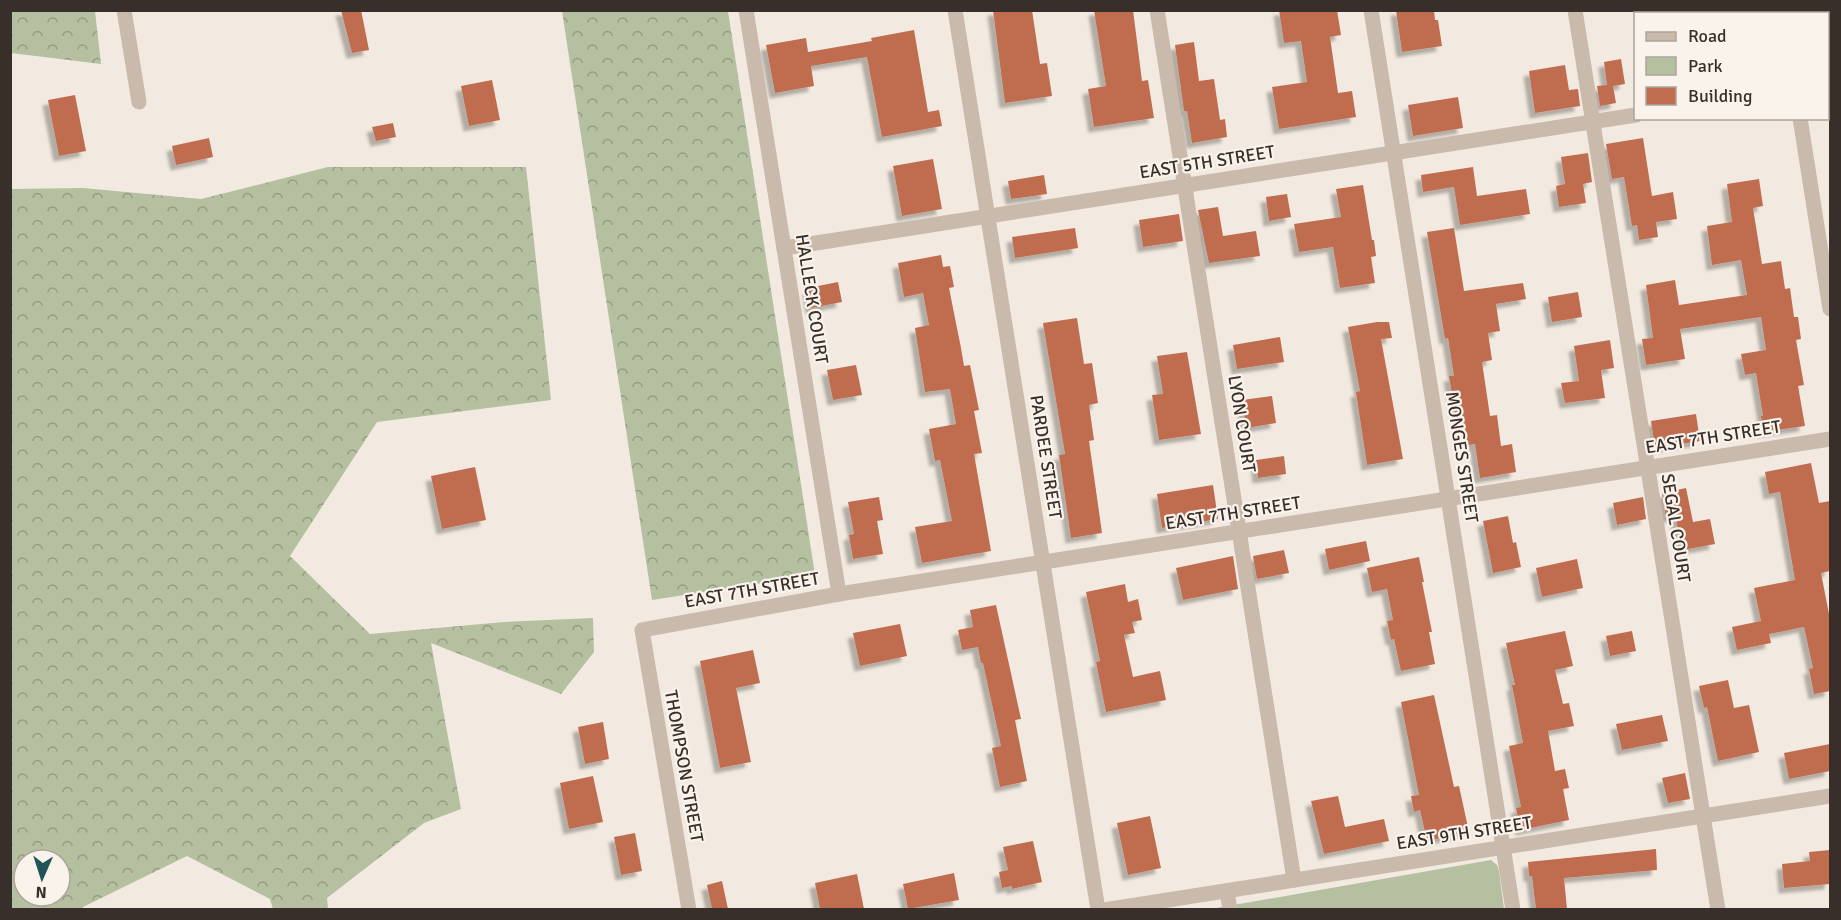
<svg xmlns="http://www.w3.org/2000/svg" width="1841" height="920" font-family="Signika,sans-serif">
<defs>
<pattern id="forest-crowns" width="20" height="18" patternUnits="userSpaceOnUse" patternTransform="scale(1.5)"><rect width="20" height="18" fill="#b5c0a0"/><path d="M2 6a3 3 0 1 1 6 0M12 15a3 3 0 1 1 6 0" fill="none" stroke="#949c83"/></pattern>
<filter id="shadow"><feDropShadow dx="-5.5" dy="5.5" stdDeviation="1.5" flood-color="#0004"/></filter>
</defs>
<rect width="100%" height="100%" fill="#f2eae0"/>
<g fill="url(#forest-crowns)" fill-rule="evenodd">
<path d="M 10,11 L 95,11 L 101,64 L 11,53 Z"/>
<path d="M 562,11 L 728,11 L 815,575 L 652,600 Z"/>
<path d="M 328,167 L 526,167 L 551,400 L 377,422 L 290,556 L 370,634 L 504,622 L 593,618 L 594,652 L 561,694 L 431,643 L 461,809 L 424,823 L 327,898 L 328,909 L 273,909 L 270,899 L 187,856 L 83,907 L 83,909 L 11,909 L 11,189 L 83,188 L 201,199 ZM 24,860 L 60,860 L 60,896 L 24,896 Z"/>
</g>
<path fill="#b5c0a0" d="M 1491,860 L 1497,865 L 1499,871 L 1504,909 L 1205,910 Z"/>
<g fill="#c06d50" filter="url(#shadow)">
<path d="M 341,10 L 361,10 L 369,50 L 352,53 Z"/>
<path d="M 993,10 L 1032,10 L 1040,64 L 1047,63 L 1052,96 L 1005,103 Z"/>
<path d="M 1094,10 L 1133,10 L 1142,81 L 1148,80 L 1154,118 L 1094,127 L 1088,89 L 1106,86 Z"/>
<path d="M 1279,10 L 1337,10 L 1341,35 L 1330,37 L 1338,93 L 1352,91 L 1356,117 L 1279,129 L 1272,87 L 1307,82 L 1301,41 L 1284,43 Z"/>
<path d="M 1396,10 L 1434,10 L 1435,20 L 1438,20 L 1442,46 L 1402,52 Z"/>
<path d="M 914,30 L 928,112 L 939,110 L 942,126 L 882,137 L 867,57 L 811,66 L 814,86 L 775,93 L 766,45 L 806,38 L 808,52 L 872,41 L 871,38 Z"/>
<path d="M 1194,42 L 1199,81 L 1214,79 L 1220,120 L 1225,119 L 1227,137 L 1192,143 L 1187,111 L 1184,111 L 1175,45 Z"/>
<path d="M 1621,59 L 1625,84 L 1613,86 L 1616,103 L 1600,106 L 1597,86 L 1607,85 L 1604,62 Z"/>
<path d="M 1565,65 L 1569,90 L 1578,89 L 1580,106 L 1535,113 L 1529,71 Z"/>
<path d="M 492,80 L 500,120 L 469,126 L 461,86 Z"/>
<path d="M 75,95 L 86,151 L 59,156 L 48,100 Z"/>
<path d="M 1458,97 L 1463,128 L 1413,136 L 1408,105 Z"/>
<path d="M 393,123 L 396,137 L 376,141 L 372,127 Z"/>
<path d="M 209,138 L 213,157 L 176,165 L 172,146 Z"/>
<path d="M 1643,138 L 1652,196 L 1673,192 L 1677,219 L 1656,222 L 1658,237 L 1639,240 L 1637,225 L 1632,226 L 1624,177 L 1612,179 L 1606,144 Z"/>
<path d="M 1588,153 L 1592,182 L 1583,184 L 1586,203 L 1559,207 L 1556,186 L 1565,184 L 1561,157 Z"/>
<path d="M 933,159 L 942,209 L 902,216 L 893,166 Z"/>
<path d="M 1473,167 L 1477,196 L 1526,189 L 1530,214 L 1460,225 L 1454,187 L 1423,192 L 1421,175 Z"/>
<path d="M 1044,175 L 1047,194 L 1011,199 L 1008,181 Z"/>
<path d="M 1759,179 L 1763,206 L 1753,208 L 1762,264 L 1781,261 L 1785,289 L 1790,288 L 1794,317 L 1798,317 L 1801,339 L 1796,340 L 1804,385 L 1798,386 L 1805,426 L 1763,432 L 1761,416 L 1763,416 L 1756,373 L 1745,375 L 1741,354 L 1766,350 L 1761,317 L 1680,329 L 1685,359 L 1646,365 L 1642,339 L 1653,338 L 1646,285 L 1675,280 L 1679,305 L 1747,295 L 1741,260 L 1712,265 L 1707,226 L 1732,222 L 1727,184 Z"/>
<path d="M 1363,185 L 1372,240 L 1374,240 L 1376,256 L 1371,257 L 1375,283 L 1340,288 L 1333,247 L 1299,252 L 1294,224 L 1341,217 L 1336,189 Z"/>
<path d="M 1287,194 L 1291,217 L 1269,221 L 1266,197 Z"/>
<path d="M 1218,207 L 1223,236 L 1256,231 L 1260,256 L 1209,263 L 1198,210 Z"/>
<path d="M 1179,214 L 1183,241 L 1143,247 L 1139,220 Z"/>
<path d="M 1075,228 L 1078,248 L 1015,258 L 1012,237 Z"/>
<path d="M 1454,228 L 1464,291 L 1523,283 L 1526,299 L 1496,304 L 1500,331 L 1488,333 L 1492,360 L 1482,362 L 1490,416 L 1497,415 L 1501,446 L 1512,444 L 1516,472 L 1480,478 L 1475,444 L 1468,445 L 1463,416 L 1456,417 L 1449,376 L 1454,376 L 1448,338 L 1445,339 L 1427,232 Z"/>
<path d="M 941,255 L 943,267 L 950,266 L 954,287 L 949,288 L 961,348 L 964,366 L 970,365 L 979,410 L 974,411 L 982,453 L 974,454 L 991,551 L 922,563 L 915,527 L 952,521 L 940,460 L 935,461 L 929,429 L 956,424 L 950,389 L 925,392 L 915,328 L 929,325 L 923,293 L 904,297 L 898,263 Z"/>
<path d="M 838,282 L 842,302 L 811,308 L 808,288 Z"/>
<path d="M 1578,292 L 1582,317 L 1552,322 L 1548,297 Z"/>
<path d="M 1077,318 L 1084,364 L 1092,363 L 1098,403 L 1089,405 L 1094,440 L 1089,441 L 1102,533 L 1071,538 L 1059,455 L 1065,454 L 1043,323 Z"/>
<path d="M 1377,322 L 1389,322 L 1392,338 L 1381,339 L 1403,459 L 1367,465 L 1356,392 L 1360,391 L 1348,327 Z"/>
<path d="M 1280,337 L 1284,362 L 1237,369 L 1233,345 Z"/>
<path d="M 1610,340 L 1614,368 L 1601,370 L 1605,398 L 1565,403 L 1561,383 L 1579,381 L 1574,346 Z"/>
<path d="M 1187,352 L 1201,434 L 1159,440 L 1152,395 L 1163,394 L 1157,356 Z"/>
<path d="M 856,365 L 862,395 L 833,400 L 827,370 Z"/>
<path d="M 1272,396 L 1276,423 L 1246,428 L 1242,400 Z"/>
<path d="M 1696,414 L 1700,441 L 1655,448 L 1651,421 Z"/>
<path d="M 1284,456 L 1286,474 L 1258,478 L 1256,460 Z"/>
<path d="M 1811,463 L 1819,503 L 1830,501 L 1830,571 L 1821,573 L 1830,619 L 1830,691 L 1814,694 L 1809,669 L 1813,668 L 1804,627 L 1769,634 L 1771,643 L 1737,650 L 1732,627 L 1761,621 L 1754,588 L 1795,580 L 1780,492 L 1769,494 L 1765,472 Z"/>
<path d="M 475,467 L 486,520 L 442,529 L 431,476 Z"/>
<path d="M 1213,485 L 1218,519 L 1162,528 L 1157,494 Z"/>
<path d="M 1686,488 L 1693,522 L 1710,519 L 1715,544 L 1683,550 L 1675,516 L 1666,518 L 1662,493 Z"/>
<path d="M 879,497 L 883,520 L 877,521 L 883,554 L 853,559 L 849,535 L 854,534 L 848,502 Z"/>
<path d="M 1643,497 L 1646,519 L 1617,525 L 1613,503 Z"/>
<path d="M 1508,516 L 1513,543 L 1516,542 L 1521,567 L 1493,573 L 1483,521 Z"/>
<path d="M 1366,541 L 1370,561 L 1329,570 L 1325,549 Z"/>
<path d="M 1284,550 L 1289,573 L 1257,579 L 1253,556 Z"/>
<path d="M 1233,556 L 1238,589 L 1183,600 L 1176,568 Z"/>
<path d="M 1419,557 L 1424,582 L 1422,582 L 1432,632 L 1429,632 L 1435,664 L 1401,671 L 1394,639 L 1391,640 L 1387,621 L 1393,620 L 1387,589 L 1372,592 L 1367,568 Z"/>
<path d="M 1577,559 L 1583,588 L 1542,597 L 1536,568 Z"/>
<path d="M 1125,584 L 1128,602 L 1138,599 L 1142,620 L 1132,622 L 1135,633 L 1124,635 L 1133,677 L 1160,671 L 1166,700 L 1106,712 L 1096,662 L 1100,661 L 1086,592 Z"/>
<path d="M 996,605 L 1021,719 L 1015,720 L 1027,781 L 1000,787 L 992,748 L 1001,746 L 983,663 L 981,663 L 978,647 L 962,650 L 958,630 L 973,627 L 970,610 Z"/>
<path d="M 900,624 L 907,656 L 860,666 L 853,633 Z"/>
<path d="M 1565,631 L 1573,666 L 1555,670 L 1563,704 L 1569,703 L 1574,726 L 1548,731 L 1555,771 L 1565,769 L 1569,788 L 1563,789 L 1569,820 L 1521,830 L 1516,808 L 1521,807 L 1509,746 L 1523,743 L 1512,685 L 1515,685 L 1506,643 Z"/>
<path d="M 1632,631 L 1636,651 L 1610,656 L 1606,636 Z"/>
<path d="M 753,650 L 760,683 L 736,688 L 751,762 L 720,768 L 700,661 Z"/>
<path d="M 1728,680 L 1734,708 L 1749,705 L 1759,752 L 1718,761 L 1707,707 L 1704,708 L 1699,686 Z"/>
<path d="M 1434,695 L 1454,787 L 1459,786 L 1469,832 L 1427,841 L 1420,810 L 1414,812 L 1411,796 L 1419,795 L 1401,702 Z"/>
<path d="M 1662,715 L 1668,741 L 1622,750 L 1616,724 Z"/>
<path d="M 603,722 L 609,759 L 585,764 L 578,727 Z"/>
<path d="M 1830,744 L 1830,771 L 1789,779 L 1784,753 Z"/>
<path d="M 1685,773 L 1690,799 L 1668,803 L 1662,778 Z"/>
<path d="M 593,776 L 603,822 L 569,829 L 560,783 Z"/>
<path d="M 1338,796 L 1345,827 L 1384,819 L 1389,841 L 1324,854 L 1311,801 Z"/>
<path d="M 1150,816 L 1161,868 L 1128,875 L 1117,823 Z"/>
<path d="M 635,833 L 642,871 L 621,875 L 614,837 Z"/>
<path d="M 1033,841 L 1042,882 L 1012,889 L 1012,886 L 1002,888 L 999,872 L 1008,870 L 1003,847 Z"/>
<path d="M 1656,849 L 1657,870 L 1564,878 L 1567,909 L 1536,909 L 1532,876 L 1529,876 L 1528,862 Z"/>
<path d="M 1830,850 L 1830,884 L 1784,888 L 1782,864 L 1810,861 L 1809,852 Z"/>
<path d="M 954,873 L 959,900 L 908,909 L 903,884 Z"/>
<path d="M 857,874 L 864,909 L 820,909 L 815,883 Z"/>
<path d="M 722,881 L 728,909 L 712,909 L 707,885 Z"/>
</g>
<g fill="none" stroke-linecap="round" stroke-linejoin="round">
<g stroke="#cabaac" stroke-width="15">
<path d="M 124,10 L 139,102"/>
<path d="M 746,10 L 839,594"/>
<path d="M 955,10 L 1098,910"/>
<path d="M 1157,10 L 1294,880"/>
<path d="M 1371,10 L 1513,910"/>
<path d="M 1575,10 L 1718,910"/>
<path d="M 1783,10 L 1784,14"/>
<path d="M 1828,85 L 1830,84"/>
<path d="M 1800,118 L 1830,309"/>
<path d="M 784,248 L 1636,115"/>
<path d="M 1227,891 L 1230,910"/>
<path d="M 689,910 L 642,630 L 839,594 L 1830,439"/>
<path d="M 1104,910 L 1830,796"/>
</g>
</g>
<g text-anchor="middle" dominant-baseline="central" stroke-width="4.5" stroke-linejoin="round" paint-order="stroke">
<g font-size="18" fill="#382f2a" stroke="#f9f3ec">
<text transform="translate(1207 162) rotate(-9)">EAST 5TH STREET</text>
<text transform="translate(812 299) rotate(81)">HALLECK COURT</text>
<text transform="translate(1242 424) rotate(81)">LYON COURT</text>
<text transform="translate(1713 437) rotate(-9)">EAST 7TH STREET</text>
<text transform="translate(1046 457) rotate(81)">PARDEE STREET</text>
<text transform="translate(1462 457) rotate(81)">MONGES STREET</text>
<text transform="translate(1233 513) rotate(-9)">EAST 7TH STREET</text>
<text transform="translate(1676 528) rotate(81)">SEGAL COURT</text>
<text transform="translate(752 590) rotate(-10)">EAST 7TH STREET</text>
<text transform="translate(684 766) rotate(80)">THOMPSON STREET</text>
<text transform="translate(1464 833) rotate(-9)">EAST 9TH STREET</text>
</g>
</g>
<rect width="1841" height="920" fill="none" stroke="#382f2a" stroke-width="24"/>
<rect x="1634" y="12" width="195" height="108" fill="#f9f3ec" stroke="#aca59e" stroke-width="1.5"/>
<rect x="1646" y="32" width="30" height="9" fill="#cabaac" stroke="#aca59e" stroke-width="1.5"/>
<text x="1688" y="42" font-size="18" fill="#382f2a">Road</text>
<rect x="1646" y="57" width="30" height="18" fill="#b5c0a0" stroke="#aca59e" stroke-width="1.5"/>
<text x="1688" y="72" font-size="18" fill="#382f2a">Park</text>
<rect x="1646" y="87" width="30" height="18" fill="#c06d50" stroke="#aca59e" stroke-width="1.5"/>
<text x="1688" y="102" font-size="18" fill="#382f2a">Building</text>
<g transform="translate(42 878) rotate(183)"><circle r="28" fill="#f9f3ec" stroke="#aca59e" stroke-width="1.5"/>
<path d="M0-4.5L10 22L0 15L-10 22Z" fill="#225358"/>
<text y="-9" font-size="16" font-weight="bold" text-anchor="middle" fill="#382f2a">N</text>
</g>
</svg>
